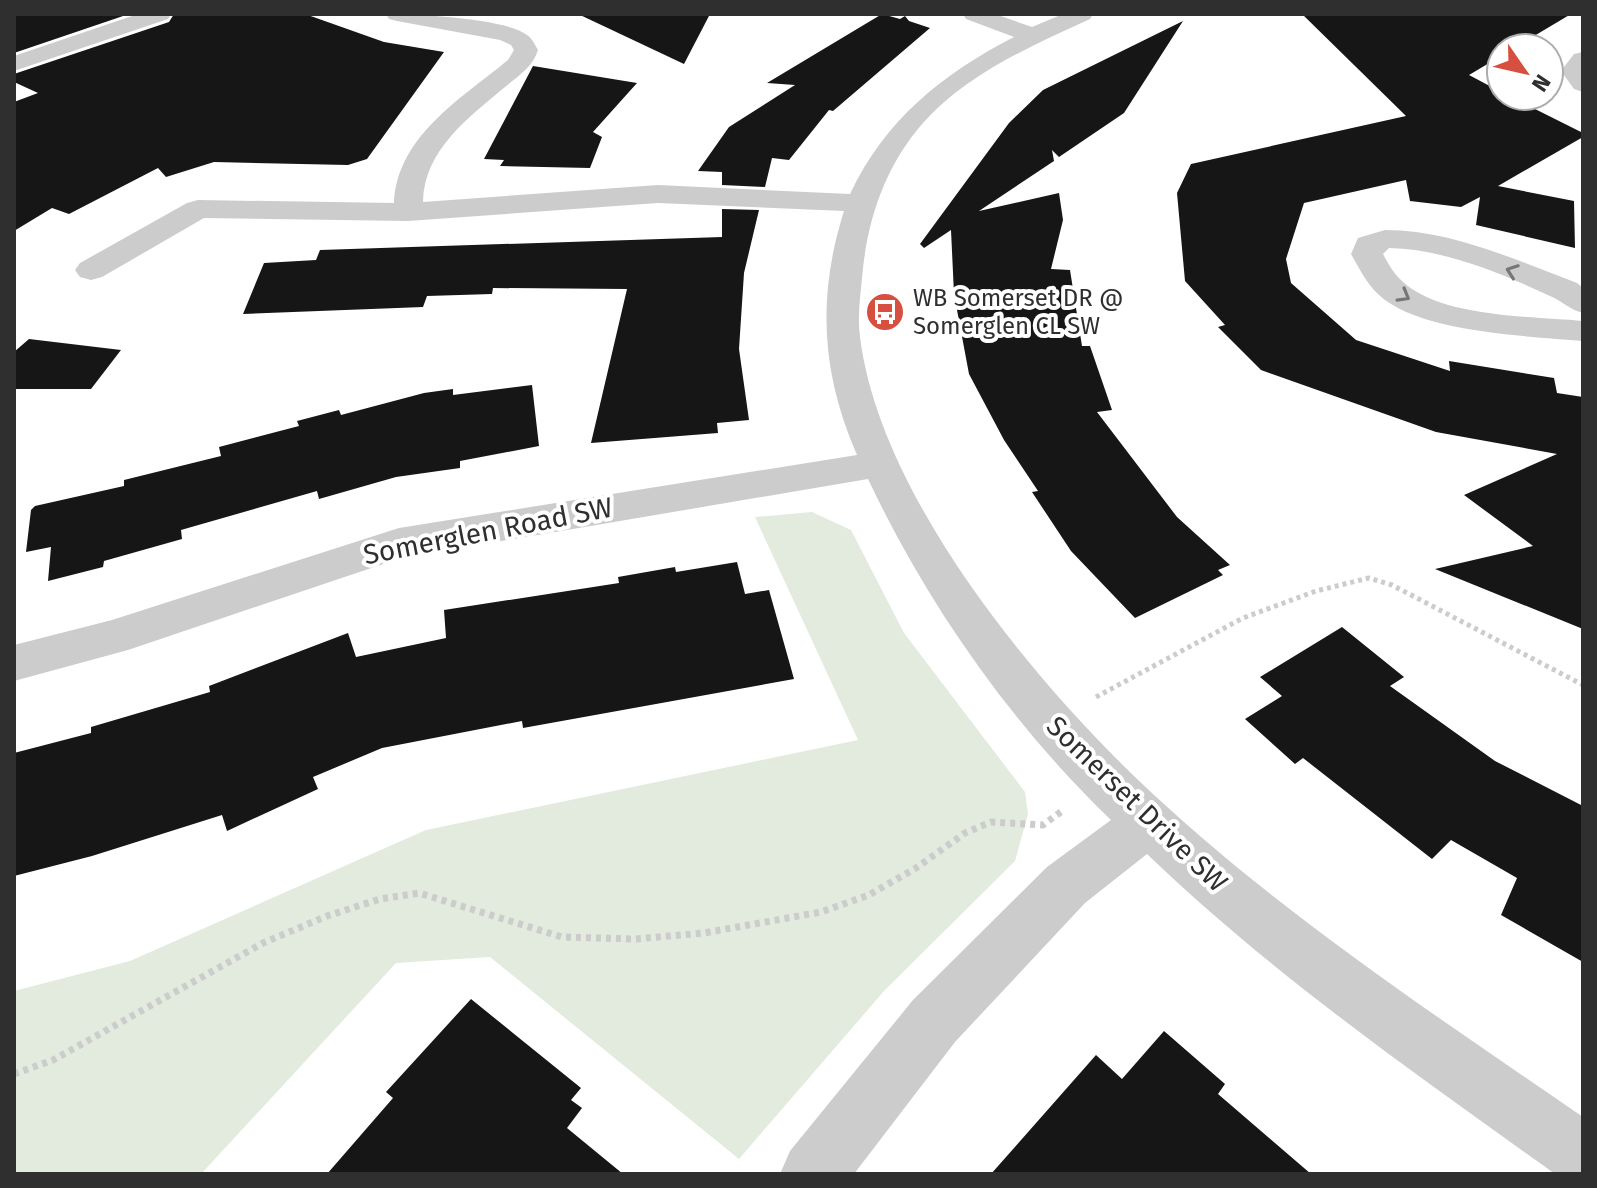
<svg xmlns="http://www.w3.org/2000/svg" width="1597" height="1188" font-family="'Fira Sans',sans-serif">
<rect width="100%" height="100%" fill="#fff"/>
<path fill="#e2ebdd" d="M 812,512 L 851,530 L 904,633 L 1025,792 L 1028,814 L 1015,861 L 884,991 L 739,1159 L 490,957 L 396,963 L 201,1174 L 14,1174 L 14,991 L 130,961 L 426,830 L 858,740 L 755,517 Z"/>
<g fill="#161616">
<path d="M 14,14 L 129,14 L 14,53 Z"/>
<path d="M 174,14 L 305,14 L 384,42 L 444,52 L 367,159 L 348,165 L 214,162 L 166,177 L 158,168 L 69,214 L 52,208 L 14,231 L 14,102 L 38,93 L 14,82 L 14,74 L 169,22 Z"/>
<path d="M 578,14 L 710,14 L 684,64 Z"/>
<path d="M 882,14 L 900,19 L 905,16 L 909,21 L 930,28 L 833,111 L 829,110 L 789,160 L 772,158 L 765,187 L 722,185 L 722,172 L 698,171 L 729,127 L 795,85 L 767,83 Z"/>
<path d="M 1302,14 L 1571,14 L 1514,48 L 1501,48 L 1501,56 L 1469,75 L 1501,92 L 1501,96 L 1509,96 L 1583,133 L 1583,137 L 1498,186 L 1574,201 L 1575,248 L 1476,225 L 1480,197 L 1461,207 L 1410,201 L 1406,180 L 1304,203 L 1286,259 L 1291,283 L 1356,340 L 1450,371 L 1449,361 L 1554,378 L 1557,393 L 1583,397 L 1583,629 L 1435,569 L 1533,546 L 1464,495 L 1557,454 L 1436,432 L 1261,370 L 1218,327 L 1225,325 L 1185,281 L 1177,193 L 1191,164 L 1406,116 Z"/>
<path d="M 1183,21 L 1124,113 L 1059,157 L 1052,150 L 1054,161 L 979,211 L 1059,193 L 1063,220 L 1051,269 L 1070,270 L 1082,346 L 1090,346 L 1112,410 L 1097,412 L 1177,517 L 1230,565 L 1218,570 L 1223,575 L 1135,618 L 1071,551 L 1032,492 L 1038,491 L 1004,440 L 969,374 L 954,294 L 951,230 L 924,248 L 920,244 L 1009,123 L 1043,90 Z"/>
<path d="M 533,66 L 637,83 L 593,132 L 602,137 L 590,168 L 500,166 L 504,160 L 484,159 Z"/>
<path d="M 722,209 L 759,210 L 744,273 L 739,349 L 749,420 L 717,423 L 718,433 L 591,443 L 627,289 L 493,288 L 492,294 L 427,296 L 423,307 L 243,314 L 264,263 L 316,260 L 320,250 L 722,237 Z"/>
<path d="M 29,339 L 121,350 L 91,389 L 14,389 L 14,352 Z"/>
<path d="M 532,385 L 539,446 L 460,461 L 460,468 L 396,477 L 319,499 L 317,491 L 181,530 L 182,539 L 104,561 L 103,567 L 48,581 L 51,547 L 26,552 L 31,510 L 35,506 L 124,486 L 124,480 L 221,456 L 219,447 L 299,426 L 297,421 L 339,410 L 341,415 L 424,393 L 453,389 L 453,395 Z"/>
<path d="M 737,562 L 745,594 L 769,590 L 794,679 L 523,728 L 522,721 L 382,748 L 313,777 L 318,789 L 227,831 L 222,815 L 92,856 L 14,876 L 14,753 L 91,733 L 91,727 L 210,692 L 209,686 L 348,633 L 356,657 L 446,638 L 444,610 L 619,583 L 618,577 L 675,567 L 676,572 Z"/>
<path d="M 1342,627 L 1404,677 L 1390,686 L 1495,761 L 1583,806 L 1583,962 L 1501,915 L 1517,878 L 1451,840 L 1432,859 L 1303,758 L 1295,764 L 1245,719 L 1282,696 L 1260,677 Z"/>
<path d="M 471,999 L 581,1088 L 571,1100 L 582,1108 L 567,1128 L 623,1174 L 327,1174 L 393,1098 L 386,1092 Z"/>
<path d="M 1164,1031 L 1225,1084 L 1218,1094 L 1311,1174 L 991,1174 L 1096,1055 L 1122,1079 Z"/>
</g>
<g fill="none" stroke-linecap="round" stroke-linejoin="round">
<path stroke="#ccc" stroke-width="5" stroke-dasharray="4 4" stroke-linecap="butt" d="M 1096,697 L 1243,618 L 1316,591 L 1369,578 L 1392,585 L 1583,685"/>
<path stroke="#ccc" stroke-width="7" stroke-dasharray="5 5" stroke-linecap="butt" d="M 14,1074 L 53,1060 L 263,943 L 327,916 L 380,899 L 419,893 L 562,937 L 635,939 L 704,933 L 821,912 L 869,895 L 916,868 L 965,833 L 991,822 L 1043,825 L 1062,811"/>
<g fill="#ccc" fill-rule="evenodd">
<path d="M 138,14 L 171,14 L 168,19 L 14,71 L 14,56 Z"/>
<path d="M 386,14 C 415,14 505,18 527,35 C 532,38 535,45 538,50 C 533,67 518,76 505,87 C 468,118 424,150 423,202 L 658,185 L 850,194 C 885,120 942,74 1014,37 L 966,19 L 963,14 L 995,14 L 1032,27 L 1063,14 L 1093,14 L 1090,19 C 1031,46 967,74 923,123 C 887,164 869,214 863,268 C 861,291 857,315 860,337 C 879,491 1025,671 1134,776 C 1269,906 1429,1011 1583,1117 L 1583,1174 L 1555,1174 C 1414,1073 1272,974 1147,854 L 1085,903 L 955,1042 L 854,1174 L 780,1174 L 790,1151 L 913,1000 L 1047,867 L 1111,820 C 1011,724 927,604 868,479 L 401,558 L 128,650 L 14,681 L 14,645 L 112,620 L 399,528 L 857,455 C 821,373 817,296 844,211 L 658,203 L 408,221 L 204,218 L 102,277 L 91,280 L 80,277 L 75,270 L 80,263 L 187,203 L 198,200 L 394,203 C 397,136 462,98 508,60 L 514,50 L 511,45 L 500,40 L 397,21 L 389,19 Z"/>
<path d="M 1583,52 L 1583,92 L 1574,89 L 1561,71 L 1574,54 Z"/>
<path d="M 1385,230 C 1452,230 1515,260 1577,283 L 1583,288 L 1583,313 C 1570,310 1562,301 1550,296 C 1501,273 1443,249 1389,248 L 1383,254 C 1388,263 1393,273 1401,280 C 1439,318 1532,316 1583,321 L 1583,341 C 1529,336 1420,333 1379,295 C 1367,284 1359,268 1351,254 L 1358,238 Z"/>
</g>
</g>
<defs><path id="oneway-chevron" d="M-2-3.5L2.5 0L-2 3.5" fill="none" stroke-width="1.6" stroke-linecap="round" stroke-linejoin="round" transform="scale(2)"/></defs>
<g stroke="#767676">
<use href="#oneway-chevron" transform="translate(1512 271) rotate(-160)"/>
<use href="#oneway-chevron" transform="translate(1404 296) rotate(30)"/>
</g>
<defs>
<g id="bus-disc" transform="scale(2)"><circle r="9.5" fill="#d7503f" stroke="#fff"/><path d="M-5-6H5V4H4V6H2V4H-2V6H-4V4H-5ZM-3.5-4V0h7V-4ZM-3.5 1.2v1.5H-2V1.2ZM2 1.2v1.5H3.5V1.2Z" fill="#fff"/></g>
</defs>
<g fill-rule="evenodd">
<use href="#bus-disc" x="885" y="312"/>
</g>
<g text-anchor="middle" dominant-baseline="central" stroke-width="8" stroke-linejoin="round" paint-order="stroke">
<g font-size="24" fill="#2f2f2f" stroke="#fff" text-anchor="start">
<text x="913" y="298">WB Somerset DR @<tspan x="913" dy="28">Somerglen CL SW</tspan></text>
</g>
<g font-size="28" fill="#2f2f2f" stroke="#fff">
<text transform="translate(488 531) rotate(-11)">Somerglen Road SW</text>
<text transform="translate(1137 804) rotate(44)">Somerset Drive SW</text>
</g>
</g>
<rect width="1597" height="1188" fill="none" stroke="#2f2f2f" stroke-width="32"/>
<g transform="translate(1525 72) rotate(124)"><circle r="38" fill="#ffffff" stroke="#acacac" stroke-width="2"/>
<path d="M0-6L14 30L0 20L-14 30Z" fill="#d7503f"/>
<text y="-12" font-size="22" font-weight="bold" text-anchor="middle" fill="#2f2f2f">N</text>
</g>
</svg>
